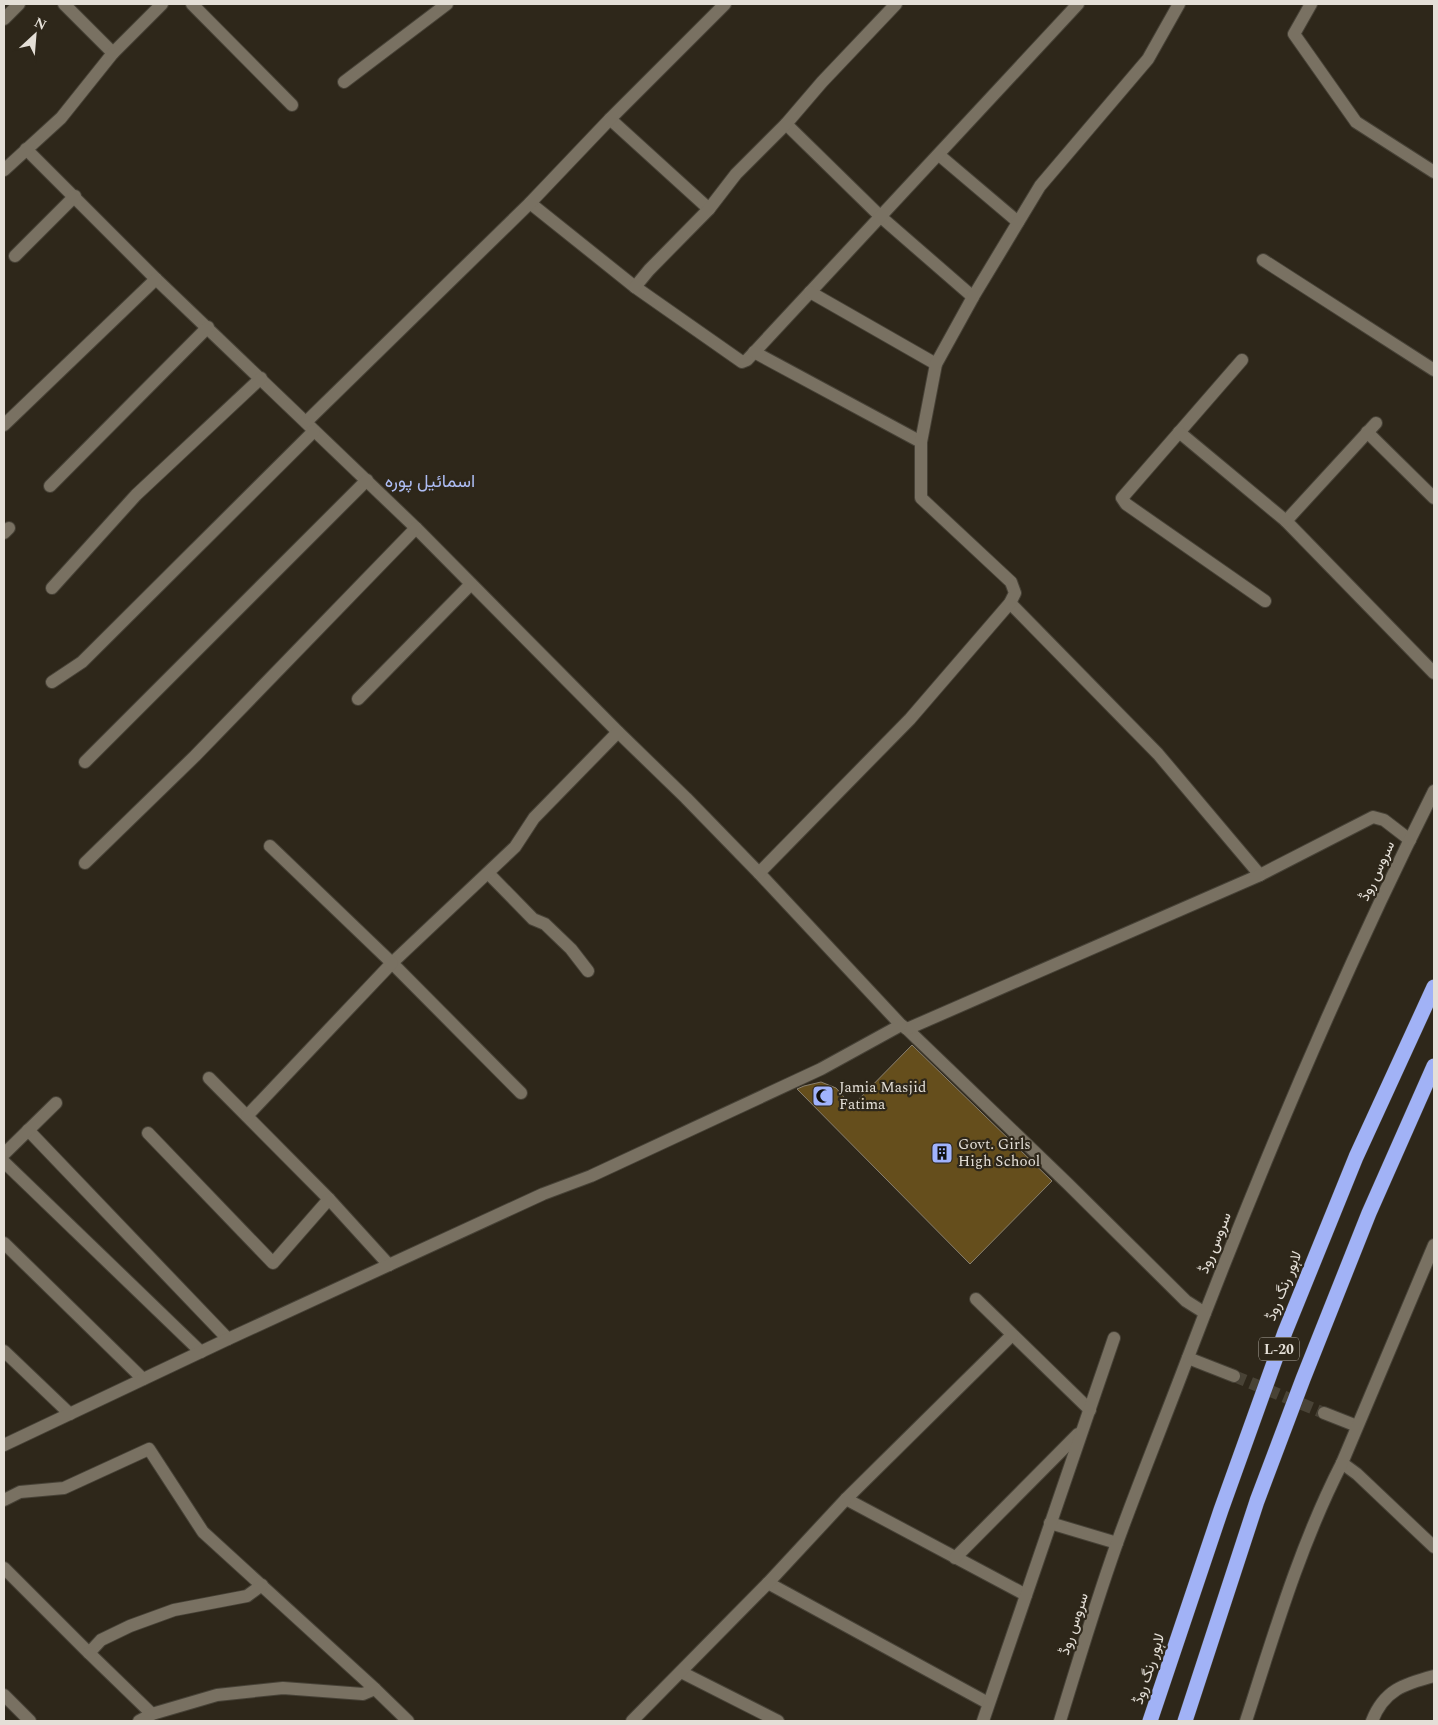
<svg xmlns="http://www.w3.org/2000/svg" width="1438" height="1725" font-family="Spectral,Vazirmatn,serif">
<rect width="100%" height="100%" fill="#2e271a"/>
<path fill="#654e1c" stroke="#898070" d="M 912,1045 L 1052,1181 L 970,1264 L 797,1089 L 804,1086 L 821,1082 L 836,1088 L 852,1106 Z"/>
<g fill="none" stroke-linecap="round" stroke-linejoin="round">
<path stroke="#494336" stroke-width="12" stroke-dasharray="12 6" stroke-linecap="butt" d="M 1234,1376 L 1324,1413"/>
<g stroke="#474237" stroke-width="14">
<g id="minor">
<path d="M 64,4 L 113,53"/>
<path d="M 192,4 L 292,105"/>
<path d="M 1311,4 L 1294,34 L 1356,122 L 1434,172"/>
<path d="M 4,19 L 19,4"/>
<path d="M 344,82 L 447,4"/>
<path d="M 610,119 L 709,209"/>
<path d="M 786,124 L 881,217 L 973,297"/>
<path d="M 26,149 L 156,279 L 416,528 L 618,732 L 686,798 L 759,873 L 901,1025 L 907,1029 L 1068,1184 L 1186,1301 L 1205,1313"/>
<path d="M 939,155 L 1018,222"/>
<path d="M 4,170 L 61,118 L 113,53 L 162,4"/>
<path d="M 530,203 L 635,287 L 742,362 L 747,360 L 1078,4"/>
<path d="M 15,256 L 75,196"/>
<path d="M 1263,260 L 1434,370"/>
<path d="M 635,287 L 649,270 L 709,209 L 736,174 L 786,124 L 822,82 L 896,4"/>
<path d="M 810,292 L 936,364"/>
<path d="M 754,352 L 921,442"/>
<path d="M 1242,360 L 1122,498 L 1126,504 L 1265,601"/>
<path d="M 306,422 L 530,203 L 610,119 L 725,4"/>
<path d="M 4,425 L 156,279"/>
<path d="M 1179,432 L 1286,521 L 1434,673"/>
<path d="M 1367,432 L 1434,498"/>
<path d="M 50,486 L 208,327"/>
<path d="M 1286,521 L 1376,423"/>
<path d="M 4,533 L 9,528"/>
<path d="M 52,588 L 136,495 L 261,378"/>
<path d="M 1010,603 L 1158,754 L 1260,875 L 1373,817 L 1384,820 L 1410,840"/>
<path d="M 52,682 L 82,662 L 314,431"/>
<path d="M 358,699 L 471,584"/>
<path d="M 85,762 L 367,480"/>
<path d="M 85,863 L 195,756 L 416,528"/>
<path d="M 488,873 L 533,919 L 545,924 L 571,949 L 588,971"/>
<path d="M 759,873 L 910,719 L 1010,603 L 1015,593 L 1011,582 L 921,498 L 921,442 L 936,364 L 973,297 L 1040,186 L 1148,59 L 1179,4"/>
<path d="M 907,1029 L 1260,875"/>
<path d="M 209,1078 L 329,1199"/>
<path d="M 521,1093 L 392,963 L 515,847 L 534,818 L 618,732"/>
<path d="M 247,1116 L 392,963 L 270,846"/>
<path d="M 28,1130 L 228,1339"/>
<path d="M 148,1133 L 273,1263 L 329,1199 L 389,1265"/>
<path d="M 4,1154 L 56,1103"/>
<path d="M 4,1162 L 201,1352"/>
<path d="M 4,1243 L 143,1379"/>
<path d="M 976,1299 L 1090,1410"/>
<path d="M 4,1351 L 70,1414"/>
<path d="M 1188,1358 L 1234,1376"/>
<path d="M 1324,1413 L 1357,1426"/>
<path d="M 4,1445 L 228,1339 L 543,1194 L 591,1176 L 821,1069 L 901,1025"/>
<path d="M 1342,1463 L 1357,1474 L 1434,1547"/>
<path d="M 846,1499 L 1026,1595"/>
<path d="M 4,1500 L 20,1492 L 64,1488 L 149,1449 L 203,1532 L 375,1689 L 408,1721"/>
<path d="M 1050,1523 L 1117,1543"/>
<path d="M 955,1558 L 1078,1434"/>
<path d="M 4,1568 L 89,1653 L 101,1640 L 130,1626 L 174,1610 L 247,1596 L 262,1585"/>
<path d="M 768,1583 L 988,1703"/>
<path d="M 89,1653 L 152,1714"/>
<path d="M 681,1672 L 778,1721"/>
<path d="M 4,1695 L 30,1721"/>
<path d="M 139,1721 L 152,1714 L 217,1695 L 283,1688 L 363,1694 L 375,1689"/>
<path d="M 632,1721 L 768,1583 L 846,1499 L 1012,1335"/>
<path d="M 983,1721 L 1114,1338"/>
<path d="M 1060,1721 C 1078,1662 1096,1602 1117,1543 C 1139,1482 1164,1421 1187,1360 C 1261,1166 1341,976 1434,791"/>
<path d="M 1246,1721 C 1274,1634 1300,1545 1342,1463 L 1434,1245"/>
<path d="M 1372,1721 C 1384,1690 1404,1684 1434,1676"/>
</g>
</g>
<g stroke="#474237" stroke-width="16">
<g id="highway">
<path d="M 1150,1721 L 1221,1510 L 1285,1332 L 1356,1157 L 1434,987"/>
<path d="M 1185,1721 L 1257,1501 L 1303,1379 L 1369,1213 L 1434,1066"/>
</g>
</g>
<use href="#minor" stroke="#797162" stroke-width="12"/>
<use href="#highway" stroke="#a1b2f6" stroke-width="15"/>
</g>
<defs>
<g id="mosque-square" transform="scale(1.125)"><rect x="-9" y="-9" width="18" height="18" rx="4" fill="#a0b3fd" stroke="#2e271a"/><path d="M3.5-4.9A6 6 0 1 0 3.5 4.9A5 5 0 1 1 3.5-4.9Z" fill="#111"/></g>
<g id="building-square" transform="scale(1.125)"><rect x="-9" y="-9" width="18" height="18" rx="4" fill="#a0b3fd" stroke="#2e271a"/><path d="M-4-6H4V6H1V3H-1V6H-4ZM-2.5-4.3h1.7v1.8h-1.7ZM.8-4.3h1.7v1.8H.8ZM-2.5-1h1.7V.8h-1.7ZM.8-1h1.7V.8H.8Z" fill="#111"/></g>
</defs>
<g fill-rule="evenodd">
<use href="#mosque-square" x="823" y="1096"/>
<use href="#building-square" x="942" y="1153"/>
</g>
<g text-anchor="middle" dominant-baseline="central" stroke-width="4.5" stroke-linejoin="round" paint-order="stroke">
<rect fill="#2e271a" stroke="#ada89e" stroke-width="1" x="1259" y="1337.5" width="40" height="23" rx="4"/>
<g font-size="14" font-weight="bold" fill="#e4dfd7">
<text x="1279" y="1349">L-20</text>
</g>
<g font-size="15" fill="#e4dfd7" stroke="#2e271a">
<text transform="translate(1377 871) rotate(-65)">سروس روڈ</text>
<text transform="translate(1215 1243) rotate(-68)">سروس روڈ</text>
<text transform="translate(1284 1286) rotate(-68)">لاہور رنگ روڈ</text>
<text transform="translate(1074 1624) rotate(-72)">سروس روڈ</text>
<text transform="translate(1149 1669) rotate(-72)">لاہور رنگ روڈ</text>
</g>
<g font-size="15" fill="#e4dfd7" stroke="#2e271a" text-anchor="start">
<text x="839" y="1087">Jamia Masjid<tspan x="839" dy="17">Fatima</tspan></text>
<text x="958" y="1144">Govt. Girls<tspan x="958" dy="17">High School</tspan></text>
</g>
<g font-size="18" fill="#aebdf4" stroke="#2e271a">
<text x="430" y="481">اسمائیل پورہ</text>
</g>
</g>
<rect width="1438" height="1725" fill="none" stroke="#e4dfd7" stroke-width="10"/>
<g transform="translate(35 35) rotate(26)" stroke="#2e271a" stroke-width="4" paint-order="stroke">
<path d="M0-4L9 19L0 12L-9 19Z" fill="#e4dfd7"/>
<text y="-8" font-size="14" font-weight="bold" text-anchor="middle" fill="#e4dfd7">N</text>
</g>
</svg>
